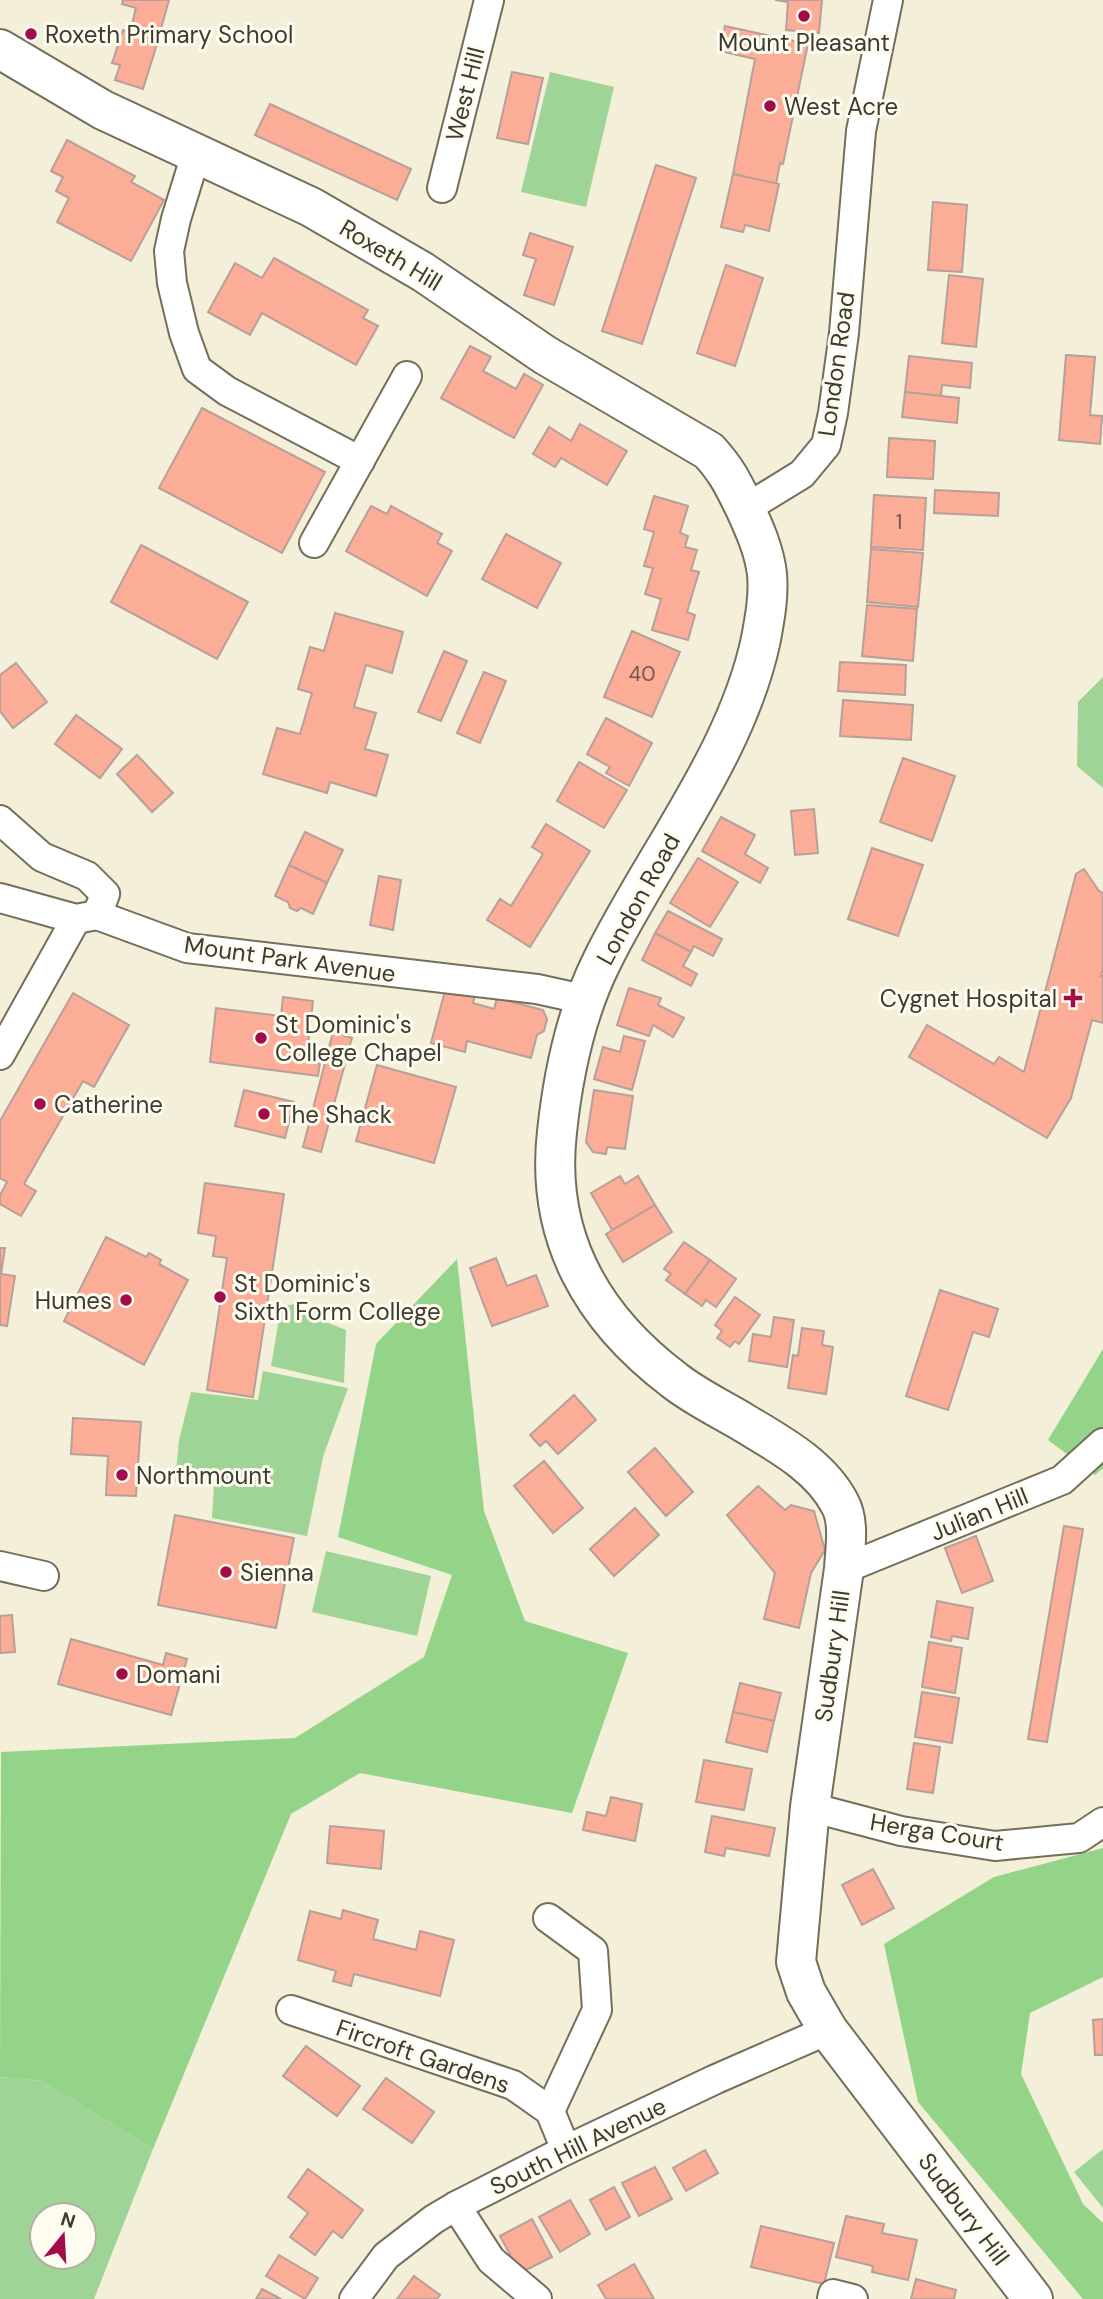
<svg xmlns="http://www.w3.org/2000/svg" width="1103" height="2299" font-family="'DM Sans',sans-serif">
<rect width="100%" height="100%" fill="#f3efd8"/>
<g fill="#9ed495" fill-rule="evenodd">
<path d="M 550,72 L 614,87 L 586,207 L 521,192 Z"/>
<path d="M 1103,677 L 1103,788 L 1077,766 L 1078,702 Z"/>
<path d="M 294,1304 L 308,1315 L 346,1330 L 344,1383 L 271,1366 L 281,1307 Z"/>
<path d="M 263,1371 L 348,1388 L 323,1457 L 307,1536 L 212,1518 L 214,1485 L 175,1482 L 179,1440 L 191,1392 L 258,1400 Z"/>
<path d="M 326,1551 L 431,1576 L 417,1636 L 312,1612 Z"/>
<path d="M 0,2077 L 42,2081 L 153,2149 L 94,2299 L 0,2299 ZM 42,2215 L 84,2215 L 84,2257 L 42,2257 Z"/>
<path d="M 1103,2149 L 1103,2208 L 1074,2172 Z"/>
</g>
<g fill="#93d489">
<path d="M 457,1259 L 484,1511 L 525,1621 L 628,1653 L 572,1813 L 360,1773 L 291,1814 L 153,2149 L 42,2081 L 0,2077 L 1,1752 L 295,1738 L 424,1657 L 452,1575 L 338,1537 L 376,1344 Z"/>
<path d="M 1103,1349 L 1103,1468 L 1095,1475 L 1048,1440 Z"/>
<path d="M 1103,1848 L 1103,1977 L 1030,2013 L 1021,2074 L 1083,2204 L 1103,2223 L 1103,2299 L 1083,2299 L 918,2102 L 884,1944 L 994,1877 Z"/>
</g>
<g fill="#fcad98" stroke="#b89f99" stroke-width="2">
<path d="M 123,0 L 169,0 L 159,36 L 131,28 L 136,8 L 122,4 Z"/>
<path d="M 775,0 L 822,0 L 819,33 L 786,30 L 788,2 Z"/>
<path d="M 725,26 L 808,44 L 783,164 L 780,163 L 776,184 L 733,174 L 755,59 L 720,51 Z"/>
<path d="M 123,30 L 158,41 L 143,89 L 115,80 L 120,65 L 112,63 Z"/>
<path d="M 512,72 L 543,78 L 528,144 L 497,138 Z"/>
<path d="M 270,104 L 411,169 L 397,200 L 255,135 Z"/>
<path d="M 67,140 L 135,176 L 131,182 L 164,200 L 131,261 L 57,222 L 69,198 L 56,191 L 63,177 L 51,171 Z"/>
<path d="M 656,165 L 696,178 L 642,344 L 602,331 Z"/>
<path d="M 733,174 L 779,184 L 769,231 L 745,225 L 743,232 L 721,227 Z"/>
<path d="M 933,202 L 967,205 L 962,272 L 928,270 Z"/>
<path d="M 530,233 L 573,247 L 554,305 L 524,295 L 536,259 L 523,255 Z"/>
<path d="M 274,258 L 368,310 L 363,318 L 378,326 L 356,365 L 262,313 L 250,335 L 208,312 L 235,263 L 262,278 Z"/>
<path d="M 726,265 L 763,278 L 735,366 L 697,353 Z"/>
<path d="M 949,275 L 983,279 L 976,347 L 942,343 Z"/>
<path d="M 470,346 L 491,357 L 483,371 L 516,389 L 524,374 L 543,385 L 514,438 L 441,398 Z"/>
<path d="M 1066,355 L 1095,357 L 1090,415 L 1102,416 L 1100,444 L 1059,440 Z"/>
<path d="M 909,356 L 972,363 L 970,388 L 942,385 L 941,396 L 905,392 Z"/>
<path d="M 905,392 L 959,398 L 957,423 L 902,417 Z"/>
<path d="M 202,408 L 325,472 L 282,553 L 159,488 Z"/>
<path d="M 580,424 L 627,451 L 607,485 L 561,458 L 555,467 L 533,454 L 549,427 L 571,441 Z"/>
<path d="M 889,438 L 935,441 L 933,479 L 887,477 Z"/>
<path d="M 935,490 L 999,493 L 998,516 L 934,513 Z"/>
<path d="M 874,495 L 926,498 L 923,550 L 871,547 Z"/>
<path d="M 654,496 L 688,506 L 680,533 L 688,536 L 685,547 L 697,550 L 691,570 L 699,572 L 687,612 L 695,615 L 688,640 L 652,630 L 661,599 L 645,594 L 653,568 L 644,566 L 654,532 L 644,529 Z"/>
<path d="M 371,506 L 387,514 L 391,506 L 442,534 L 437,543 L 452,551 L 427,596 L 346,551 Z"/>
<path d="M 506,534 L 561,563 L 537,608 L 482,579 Z"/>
<path d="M 141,545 L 248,602 L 217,659 L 111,602 Z"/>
<path d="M 871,549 L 923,553 L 918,607 L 867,602 Z"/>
<path d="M 867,605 L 917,609 L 913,661 L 862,656 Z"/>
<path d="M 335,613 L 403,632 L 392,673 L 366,665 L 354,707 L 376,713 L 365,749 L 388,755 L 376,796 L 330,782 L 327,793 L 263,774 L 277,728 L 300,734 L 312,693 L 298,689 L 310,647 L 324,651 Z"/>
<path d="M 632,631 L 680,652 L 652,717 L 604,697 Z"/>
<path d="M 444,651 L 467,661 L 441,721 L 418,712 Z"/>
<path d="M 840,662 L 906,665 L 905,695 L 838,691 Z"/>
<path d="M 16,663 L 47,702 L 13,728 L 0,711 L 0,675 Z"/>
<path d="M 484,672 L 506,681 L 480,743 L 457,733 Z"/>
<path d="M 843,700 L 913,705 L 911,740 L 840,736 Z"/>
<path d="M 76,715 L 122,749 L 100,778 L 55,744 Z"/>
<path d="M 606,718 L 652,743 L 629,786 L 606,773 L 610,767 L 587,754 Z"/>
<path d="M 137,755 L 173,793 L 152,812 L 117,774 Z"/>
<path d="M 903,758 L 955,776 L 932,841 L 880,822 Z"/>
<path d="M 579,762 L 627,790 L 604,828 L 557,801 Z"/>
<path d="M 814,809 L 818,853 L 795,855 L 791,811 Z"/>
<path d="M 721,817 L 755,835 L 745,854 L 768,868 L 760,883 L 702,851 Z"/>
<path d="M 546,824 L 590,851 L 530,947 L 487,920 L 500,899 L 511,906 L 543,854 L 532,847 Z"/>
<path d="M 305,832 L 343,850 L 327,883 L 289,865 Z"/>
<path d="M 872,848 L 923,865 L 898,936 L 848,919 Z"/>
<path d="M 698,858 L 738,882 L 710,927 L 670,903 Z"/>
<path d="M 289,865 L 327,883 L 313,914 L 301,908 L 297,911 L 290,908 L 288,902 L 275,896 Z"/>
<path d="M 1084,869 L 1099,891 L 1103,893 L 1103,967 L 1101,976 L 1103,976 L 1103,1023 L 1092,1020 L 1071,1098 L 1047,1138 L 909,1057 L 927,1025 L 994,1064 L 999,1057 L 1024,1072 L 1076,874 Z"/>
<path d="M 379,876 L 401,880 L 393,930 L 370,925 Z"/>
<path d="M 668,911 L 722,939 L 713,956 L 694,946 L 691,952 L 655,933 Z"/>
<path d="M 655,933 L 691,952 L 683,966 L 697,974 L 691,986 L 642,960 Z"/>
<path d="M 446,987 L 475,995 L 473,1003 L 494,1009 L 497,998 L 543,1010 L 547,1019 L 544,1031 L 537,1035 L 531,1058 L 467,1041 L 465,1052 L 431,1043 Z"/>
<path d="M 629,988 L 661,998 L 658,1005 L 684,1018 L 673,1037 L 653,1025 L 649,1036 L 617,1025 Z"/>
<path d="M 73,993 L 129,1025 L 94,1087 L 83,1081 L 24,1184 L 36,1191 L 21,1216 L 0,1204 L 0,1195 L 7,1182 L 0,1178 L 0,1121 Z"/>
<path d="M 283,997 L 313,1001 L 306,1061 L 320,1063 L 318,1076 L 210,1062 L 216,1008 L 281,1016 Z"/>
<path d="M 333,1032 L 352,1038 L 321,1152 L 303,1147 Z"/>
<path d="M 624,1036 L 645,1041 L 632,1090 L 594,1079 L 603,1047 L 620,1052 Z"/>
<path d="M 377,1065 L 456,1087 L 434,1163 L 356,1141 Z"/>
<path d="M 244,1090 L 294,1102 L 285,1138 L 235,1126 Z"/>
<path d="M 594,1090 L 633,1096 L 625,1149 L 607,1147 L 606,1154 L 593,1152 L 586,1142 Z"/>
<path d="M 620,1176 L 625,1184 L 638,1176 L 655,1205 L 612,1230 L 591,1193 Z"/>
<path d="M 205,1183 L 284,1194 L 253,1397 L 207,1390 L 227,1258 L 213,1256 L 216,1236 L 198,1233 Z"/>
<path d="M 655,1205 L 672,1232 L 623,1262 L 606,1234 Z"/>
<path d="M 106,1237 L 146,1257 L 149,1253 L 161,1260 L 159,1264 L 188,1280 L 144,1365 L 64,1321 Z"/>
<path d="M 684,1242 L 710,1260 L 685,1294 L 666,1280 L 671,1274 L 664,1269 Z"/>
<path d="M 0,1248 L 5,1248 L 1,1274 L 15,1276 L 7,1326 L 0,1325 Z"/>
<path d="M 496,1258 L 507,1286 L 536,1275 L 548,1306 L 492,1326 L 470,1268 Z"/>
<path d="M 710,1260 L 736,1279 L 716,1307 L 706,1300 L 702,1306 L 685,1294 Z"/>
<path d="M 940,1290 L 998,1309 L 989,1337 L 973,1332 L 948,1410 L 906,1396 Z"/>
<path d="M 735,1297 L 760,1315 L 739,1344 L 735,1341 L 730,1347 L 717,1338 L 722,1331 L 715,1325 Z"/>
<path d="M 774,1317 L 794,1320 L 787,1367 L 749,1361 L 753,1334 L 771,1337 Z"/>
<path d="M 802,1328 L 824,1331 L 822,1345 L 833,1347 L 826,1394 L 788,1388 L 793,1355 L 798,1356 Z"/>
<path d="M 574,1395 L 596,1420 L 558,1454 L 546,1441 L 540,1446 L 530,1435 Z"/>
<path d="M 73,1418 L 141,1422 L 136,1496 L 106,1495 L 108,1456 L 71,1454 Z"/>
<path d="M 655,1448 L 693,1492 L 666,1516 L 628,1472 Z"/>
<path d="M 544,1461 L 583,1508 L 553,1533 L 514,1486 Z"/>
<path d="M 758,1486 L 785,1510 L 791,1505 L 814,1511 L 825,1550 L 811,1573 L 799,1628 L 764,1619 L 775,1573 L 727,1515 Z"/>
<path d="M 635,1508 L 659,1535 L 614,1576 L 590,1549 Z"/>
<path d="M 175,1515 L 294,1538 L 276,1628 L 158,1605 Z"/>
<path d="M 1064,1526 L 1083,1529 L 1047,1742 L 1028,1739 Z"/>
<path d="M 976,1536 L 993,1581 L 962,1593 L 945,1548 Z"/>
<path d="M 937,1601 L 973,1608 L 968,1639 L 952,1636 L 951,1641 L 931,1637 Z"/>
<path d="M 12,1615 L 15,1652 L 0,1653 L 0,1616 Z"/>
<path d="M 71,1639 L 163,1665 L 166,1653 L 187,1659 L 171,1715 L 58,1684 Z"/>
<path d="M 929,1642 L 962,1648 L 955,1693 L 922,1687 Z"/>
<path d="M 740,1683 L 781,1693 L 774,1721 L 733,1712 Z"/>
<path d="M 922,1692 L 959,1698 L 952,1743 L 915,1737 Z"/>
<path d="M 733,1712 L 774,1721 L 767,1752 L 726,1742 Z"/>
<path d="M 914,1743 L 940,1747 L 933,1793 L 907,1789 Z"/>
<path d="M 704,1760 L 752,1769 L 744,1810 L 696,1802 Z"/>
<path d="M 611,1797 L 642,1804 L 635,1841 L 583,1830 L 587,1812 L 606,1816 Z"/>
<path d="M 712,1816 L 775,1828 L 769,1856 L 726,1848 L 724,1856 L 705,1852 Z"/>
<path d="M 330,1826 L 384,1831 L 381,1869 L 327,1863 Z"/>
<path d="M 873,1869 L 894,1908 L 862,1925 L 842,1885 Z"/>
<path d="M 343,1910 L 378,1920 L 373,1939 L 416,1950 L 420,1931 L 454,1940 L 440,1996 L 354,1974 L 351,1986 L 333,1981 L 336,1971 L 298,1960 L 310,1911 L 341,1919 Z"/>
<path d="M 1103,2019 L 1103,2055 L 1095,2055 L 1093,2020 Z"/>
<path d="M 306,2046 L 360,2086 L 337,2116 L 283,2076 Z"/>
<path d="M 386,2078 L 434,2112 L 412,2143 L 363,2109 Z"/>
<path d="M 705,2150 L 718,2173 L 686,2191 L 673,2168 Z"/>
<path d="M 655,2167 L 672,2199 L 639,2216 L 622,2183 Z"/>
<path d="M 308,2169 L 363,2210 L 342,2238 L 333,2231 L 315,2255 L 290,2237 L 308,2213 L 288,2197 Z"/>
<path d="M 614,2187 L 630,2217 L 606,2230 L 590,2200 Z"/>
<path d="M 570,2200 L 590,2234 L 560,2252 L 539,2217 Z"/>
<path d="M 846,2216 L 884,2224 L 882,2233 L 917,2240 L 908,2280 L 872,2272 L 873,2266 L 836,2257 Z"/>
<path d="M 532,2219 L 552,2257 L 520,2273 L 500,2236 Z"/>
<path d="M 761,2226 L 834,2243 L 824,2284 L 751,2267 Z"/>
<path d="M 279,2255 L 318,2278 L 305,2299 L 266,2276 Z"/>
<path d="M 634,2264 L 654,2299 L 606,2299 L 598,2285 Z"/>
<path d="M 414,2276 L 440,2295 L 437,2299 L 397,2299 Z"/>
<path d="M 916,2279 L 956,2290 L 954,2299 L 911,2299 Z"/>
<path d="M 262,2289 L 281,2299 L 256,2299 Z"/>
</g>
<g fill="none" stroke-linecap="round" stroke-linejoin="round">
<g stroke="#736f5b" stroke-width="32">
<g id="minor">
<path d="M 196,154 L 176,219 L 169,251 L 172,283 L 184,333 L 197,369 L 227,391 L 360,461"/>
<path d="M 442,188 L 489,0"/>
<path d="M 745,509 L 802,474 L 826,445 L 833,413 L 844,333 L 861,131 L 888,0"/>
<path d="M 314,543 L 407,376"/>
<path d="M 0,820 L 42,857 L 87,876 L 105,894 L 97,915"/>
<path d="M 0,898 L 76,919 L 97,915 L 187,948 L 537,989 L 587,1000"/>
<path d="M 0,1055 L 76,919"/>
<path d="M 0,1566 L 44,1576"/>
<path d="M 844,1569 L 1062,1480 L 1103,1443"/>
<path d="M 810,1807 L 901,1831 L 995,1846 L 1079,1838 L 1103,1822"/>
<path d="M 548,1918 L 593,1951 L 597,2010 L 550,2111"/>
<path d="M 291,2010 L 513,2085 L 550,2111 L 566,2150"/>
<path d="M 456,2206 L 491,2260 L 537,2299"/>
<path d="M 354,2299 L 386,2256 L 434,2219 L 456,2206 L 566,2150 L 716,2079 L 828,2030"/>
<path d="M 832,2299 L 833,2294 L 853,2299"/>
</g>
</g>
<g stroke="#736f5b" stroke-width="42">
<path id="primary" d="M 0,49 L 103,110 L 311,207 L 423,272 L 545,355 L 709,451 C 727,471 732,482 744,506 C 754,528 764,549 767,574 C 769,596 765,617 761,639 C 737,754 653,857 602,961 C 576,1013 563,1075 557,1132 C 545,1237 592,1318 674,1380 C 694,1396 719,1408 741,1421 C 777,1443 820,1465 840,1504 C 850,1522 845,1549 844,1569 L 810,1807 L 796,1962 L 806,1992 L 828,2030 L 1033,2299"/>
</g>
<use href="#minor" stroke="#fff" stroke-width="28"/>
<use href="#primary" stroke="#fff" stroke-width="38"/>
</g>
<g fill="#a20a48" stroke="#fefcee" stroke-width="2.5">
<circle cx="804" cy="16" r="7"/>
<circle cx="31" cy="34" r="7"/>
<circle cx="770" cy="106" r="7"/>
<path d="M1069.5 987.5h7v7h7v7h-7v7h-7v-7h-7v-7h7z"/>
<circle cx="261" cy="1038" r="7"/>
<circle cx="40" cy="1104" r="7"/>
<circle cx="264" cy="1114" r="7"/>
<circle cx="220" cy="1297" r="7"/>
<circle cx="126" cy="1300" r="7"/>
<circle cx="122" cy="1475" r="7"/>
<circle cx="226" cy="1572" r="7"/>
<circle cx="122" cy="1674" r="7"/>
</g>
<g text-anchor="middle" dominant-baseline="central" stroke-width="6" stroke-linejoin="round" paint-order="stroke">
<g font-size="21" fill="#6c584c">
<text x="899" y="522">1</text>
<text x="642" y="674">40</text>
</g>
<g font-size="24" fill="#3c3b32" stroke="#fefcee" text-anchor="start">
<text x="45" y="34">Roxeth Primary School</text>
<text x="804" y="42" text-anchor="middle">Mount Pleasant</text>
<text x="784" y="106">West Acre</text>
<text x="1057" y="998" text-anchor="end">Cygnet Hospital</text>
<text x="275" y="1024">St Dominic's<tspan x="275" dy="28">College Chapel</tspan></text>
<text x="54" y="1104">Catherine</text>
<text x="278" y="1114">The Shack</text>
<text x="234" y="1283">St Dominic's<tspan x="234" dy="28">Sixth Form College</tspan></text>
<text x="112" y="1300" text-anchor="end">Humes</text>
<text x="136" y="1475">Northmount</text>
<text x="240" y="1572">Sienna</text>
<text x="136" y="1674">Domani</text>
</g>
<g font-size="24" fill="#3c3b32" stroke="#fefcee">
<text transform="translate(465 94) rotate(-76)">West Hill</text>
<text transform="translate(391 255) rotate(31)">Roxeth Hill</text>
<text transform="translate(836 364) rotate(-82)">London Road</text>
<text transform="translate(638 899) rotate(-61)">London Road</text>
<text transform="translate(290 959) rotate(8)">Mount Park Avenue</text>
<text transform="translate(979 1514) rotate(-22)">Julian Hill</text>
<text transform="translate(832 1656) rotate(-82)">Sudbury Hill</text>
<text transform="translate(937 1832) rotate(9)">Herga Court</text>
<text transform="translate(423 2056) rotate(19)">Fircroft Gardens</text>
<text transform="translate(578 2146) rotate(-26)">South Hill Avenue</text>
<text transform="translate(964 2209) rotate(53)">Sudbury Hill</text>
</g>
</g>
<g transform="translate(63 2236) rotate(18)"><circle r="33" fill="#fefcee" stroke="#b0afa3" stroke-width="2"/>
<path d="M0-5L12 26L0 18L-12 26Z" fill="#a20a48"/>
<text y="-10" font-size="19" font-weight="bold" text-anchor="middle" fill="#3c3b32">N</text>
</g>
</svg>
